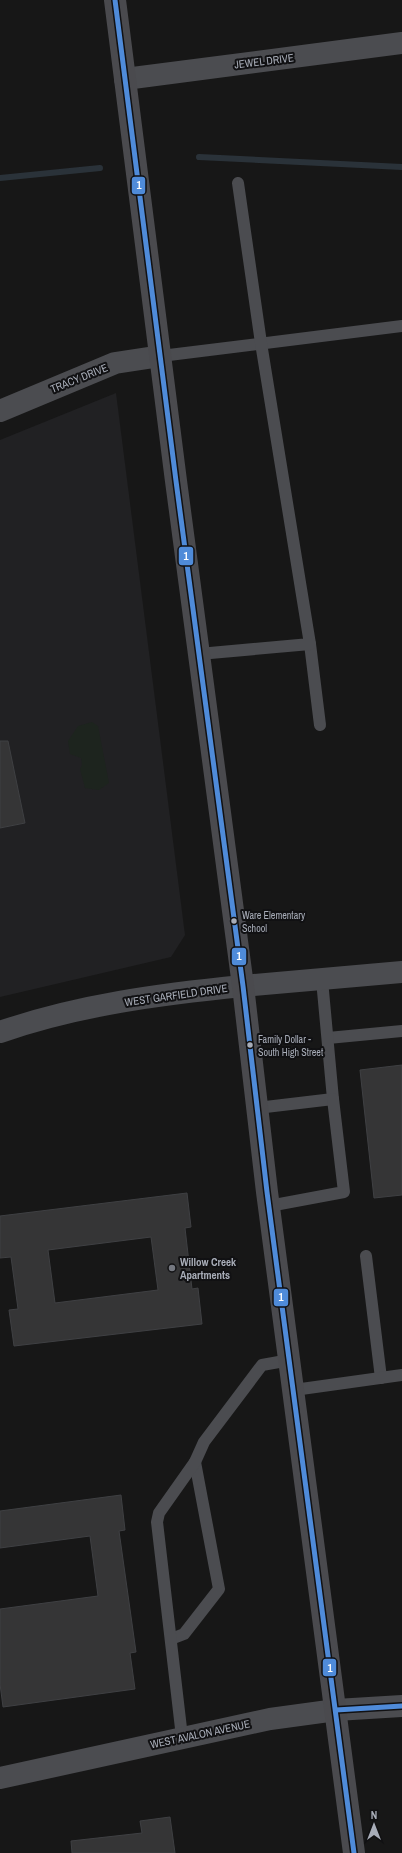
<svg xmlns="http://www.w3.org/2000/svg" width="402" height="1853" font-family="'Archivo Narrow',sans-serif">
<rect width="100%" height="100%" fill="#171717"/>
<path fill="#212123" d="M 116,393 L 185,935 L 171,957 L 0,997 L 0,440 Z"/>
<path fill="#1d241e" d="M 92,722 L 98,726 L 109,783 L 99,790 L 85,788 L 80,769 L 82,765 L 81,758 L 70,754 L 68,741 L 78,726 Z"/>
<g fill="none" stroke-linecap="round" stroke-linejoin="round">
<g stroke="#2a3239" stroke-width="6">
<path d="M 199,157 L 402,167"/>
<path d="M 0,178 L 100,168"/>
</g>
</g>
<g fill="#353536" stroke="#3f4043" fill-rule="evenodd">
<path d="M 0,741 L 8,741 L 25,823 L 0,828 Z"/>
<path d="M 402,1065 L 402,1195 L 374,1198 L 360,1070 Z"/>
<path d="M 187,1193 L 191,1227 L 185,1228 L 192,1289 L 198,1288 L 202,1324 L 14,1346 L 9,1310 L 18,1309 L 11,1257 L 0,1258 L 0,1216 ZM 151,1237 L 158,1290 L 55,1303 L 48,1250 Z"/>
<path d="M 121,1495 L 125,1530 L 119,1531 L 136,1652 L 130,1653 L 135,1689 L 3,1707 L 0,1684 L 0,1609 L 98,1596 L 90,1536 L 0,1548 L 0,1511 Z"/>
<path d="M 170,1817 L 175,1853 L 72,1853 L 71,1841 L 142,1833 L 140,1821 Z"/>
</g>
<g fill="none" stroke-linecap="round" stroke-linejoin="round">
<g stroke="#4b4c50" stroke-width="12">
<path d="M 161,356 L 402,326"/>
<path d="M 310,644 L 320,725"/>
<path d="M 199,654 L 310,644 L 261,343 L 238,183"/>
<path d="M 328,1038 L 402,1031"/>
<path d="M 257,1108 L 333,1099 L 322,980"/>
<path d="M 269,1206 L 344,1192 L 333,1099"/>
<path d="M 366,1256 L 381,1378"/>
<path d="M 294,1390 L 402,1375"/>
<path d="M 171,1639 L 184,1634 L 219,1589 L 195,1462"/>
<path d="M 182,1737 L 157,1522 L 159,1513 L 195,1462 L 204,1442 L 262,1365 L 290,1360"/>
</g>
<g stroke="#4b4c50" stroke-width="22">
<path d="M 125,79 L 402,43"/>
<path d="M 0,411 L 115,363 L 161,356"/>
<path d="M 0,1032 C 78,1005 161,994 243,986"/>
<path d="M 0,1778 L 270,1719 L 336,1710 L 402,1706"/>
</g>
<path stroke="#4b4c50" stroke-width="22" d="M 243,986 L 402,972"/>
<path stroke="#4a4a4e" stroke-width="22" d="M 115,0 L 176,481 L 243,986 L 267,1192 L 354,1853"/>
<g stroke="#111113" stroke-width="8">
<g id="bus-1">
<path d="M 115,0 L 176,481 L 243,986 L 267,1192 L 354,1853"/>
<path d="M 336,1710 L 402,1706"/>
</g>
</g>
<use href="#bus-1" stroke="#4f8bd9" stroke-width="5"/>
</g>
<g fill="#a8adb8" stroke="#111113" stroke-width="1.5">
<circle cx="234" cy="921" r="3.5"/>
<circle cx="250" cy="1045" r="3.5"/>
</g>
<circle fill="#757880" stroke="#111113" stroke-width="1.5" cx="172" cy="1268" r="4"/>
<g text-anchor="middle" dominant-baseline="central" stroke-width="4" stroke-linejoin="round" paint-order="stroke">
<g font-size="10" fill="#a8adb8" stroke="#111113" text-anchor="start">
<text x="242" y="915">Ware Elementary<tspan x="242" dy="13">School</tspan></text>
<text x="258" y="1039">Family Dollar -<tspan x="258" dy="13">South High Street</tspan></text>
</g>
<g font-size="11" fill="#a8adb8" stroke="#111113">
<text transform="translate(264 61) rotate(-7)">JEWEL DRIVE</text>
<text transform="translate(79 378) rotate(-22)">TRACY DRIVE</text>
<text transform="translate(176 995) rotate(-8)">WEST GARFIELD DRIVE</text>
<text transform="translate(200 1734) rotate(-12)">WEST AVALON AVENUE</text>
</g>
<g font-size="11" font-weight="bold" fill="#a8adb8" stroke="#111113" text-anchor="start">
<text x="180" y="1262">Willow Creek<tspan x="180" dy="13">Apartments</tspan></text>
</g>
</g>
<g stroke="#111113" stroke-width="1.5">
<rect x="131" y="176" width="15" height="19" rx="4" fill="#4f8bd9"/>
<rect x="178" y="546" width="16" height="20" rx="4" fill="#4f8bd9"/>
<rect x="231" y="947" width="16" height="19" rx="4" fill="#4f8bd9"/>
<rect x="273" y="1288" width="16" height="19" rx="4" fill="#4f8bd9"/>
<rect x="322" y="1658" width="15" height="19" rx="4" fill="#4f8bd9"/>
</g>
<g font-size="11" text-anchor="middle" font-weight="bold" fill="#fff">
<text x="139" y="189">1</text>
<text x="186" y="560">1</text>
<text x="239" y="960">1</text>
<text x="281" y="1301">1</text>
<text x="330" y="1672">1</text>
</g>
<g transform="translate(374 1825)" stroke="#111113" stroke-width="3" paint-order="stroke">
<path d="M0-3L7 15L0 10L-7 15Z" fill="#a8adb8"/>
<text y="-6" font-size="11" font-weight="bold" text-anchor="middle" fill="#a8adb8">N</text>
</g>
</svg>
